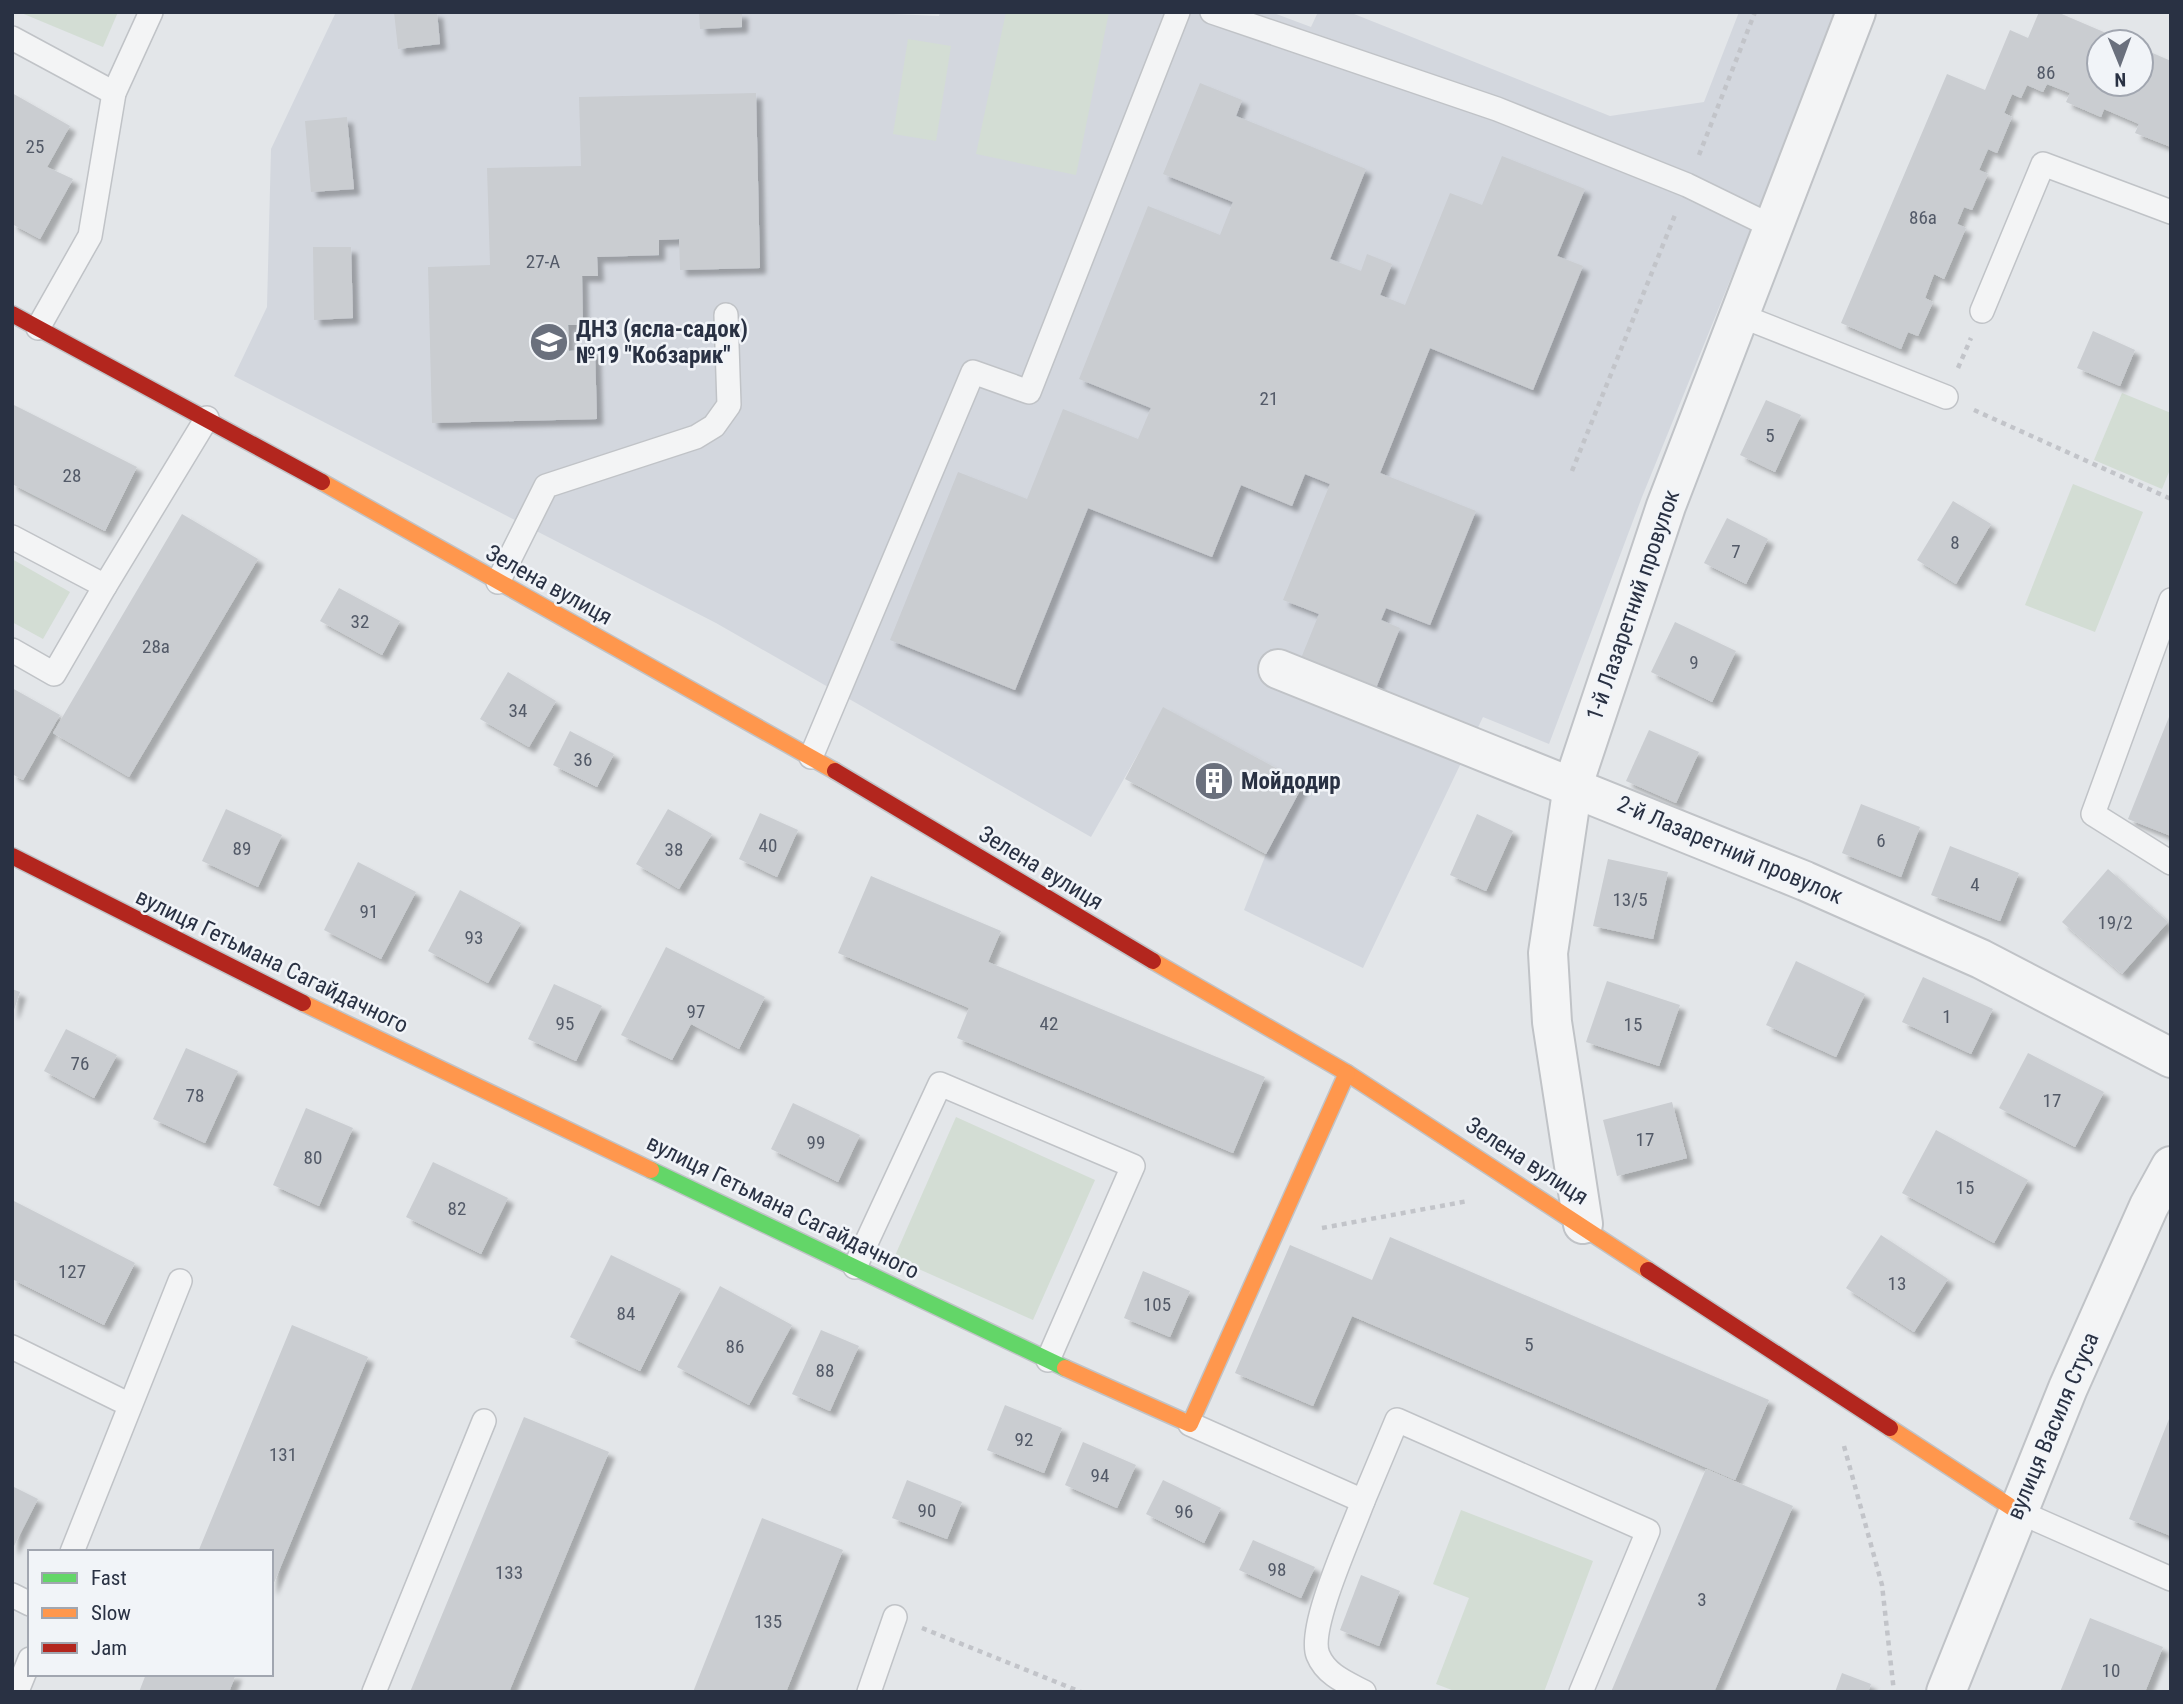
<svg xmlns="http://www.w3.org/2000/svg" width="2183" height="1704" font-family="'Roboto Condensed',sans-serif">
<defs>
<filter id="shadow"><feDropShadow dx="6" dy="6" stdDeviation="2" flood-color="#0004"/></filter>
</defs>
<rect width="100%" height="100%" fill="#e3e6e9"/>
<path fill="#d3d7de" d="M 336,12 L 846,12 L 939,16 L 940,12 L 1271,12 L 1311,27 L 1318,12 L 1349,12 L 1610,116 L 1704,102 L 1739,12 L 1839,12 L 1642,497 L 1549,744 L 1483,717 L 1363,968 L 1244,910 L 1266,854 L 1304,783 L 1164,708 L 1091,837 L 716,623 L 234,376 L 267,307 L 271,149 Z"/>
<g fill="#d3ddd4">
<path d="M 19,12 L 118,12 L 103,47 Z"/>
<path d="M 1006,12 L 1109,12 L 1076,175 L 976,154 Z"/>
<path d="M 908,39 L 951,46 L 936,141 L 893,134 Z"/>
<path d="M 2122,393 L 2171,413 L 2171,467 L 2162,489 L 2094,460 Z"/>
<path d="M 2073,484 L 2143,512 L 2095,632 L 2025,605 Z"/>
<path d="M 12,559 L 70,592 L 43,639 L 12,622 Z"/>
<path d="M 956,1117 L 1095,1180 L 1033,1320 L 894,1258 Z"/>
<path d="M 1461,1510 L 1593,1561 L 1544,1692 L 1457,1692 L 1436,1684 L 1469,1598 L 1433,1584 Z"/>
</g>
<g fill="#cacdd1" filter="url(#shadow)">
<path d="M 394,12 L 437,12 L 440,44 L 398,49 Z"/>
<path d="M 699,12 L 742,12 L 742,27 L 700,29 Z"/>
<path d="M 2039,12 L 2057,12 L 2127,42 L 2099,42 L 2099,84 L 2141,84 L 2141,48 L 2171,61 L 2171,147 L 2135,133 L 2139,124 L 2104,109 L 2101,117 L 2066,102 L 2070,93 L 2047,84 L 2043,92 L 2027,85 L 2021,98 L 2012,94 L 2004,113 L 2012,117 L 1997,153 L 1988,149 L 1979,170 L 1988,174 L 1972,210 L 1964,207 L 1957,224 L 1966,228 L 1944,279 L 1934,274 L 1925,298 L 1933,302 L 1918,336 L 1908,332 L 1901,349 L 1841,323 L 1947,74 L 1985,90 L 2010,30 L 2028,38 Z"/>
<path d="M 1200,83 L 1242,100 L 1236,116 L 1366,169 L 1330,259 L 1361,271 L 1367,254 L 1392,264 L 1380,295 L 1405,305 L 1450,193 L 1482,205 L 1502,156 L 1585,189 L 1557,256 L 1583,266 L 1533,390 L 1430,348 L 1380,473 L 1476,511 L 1430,625 L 1386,608 L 1381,620 L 1400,628 L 1372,698 L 1297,668 L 1319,614 L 1283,600 L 1330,484 L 1305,474 L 1292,506 L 1241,485 L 1212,557 L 1088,508 L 1015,690 L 890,640 L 958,472 L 1027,499 L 1063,409 L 1138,439 L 1151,408 L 1079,379 L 1148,206 L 1220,235 L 1233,202 L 1163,174 Z"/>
<path d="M 12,93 L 70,126 L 47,167 L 73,179 L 40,239 L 12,224 Z"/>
<path d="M 756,93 L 760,268 L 680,270 L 679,239 L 659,240 L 659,255 L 597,257 L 598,276 L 582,276 L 583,325 L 568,325 L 569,351 L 595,350 L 597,419 L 432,423 L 428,267 L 490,265 L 487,168 L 581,166 L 579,97 Z"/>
<path d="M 347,117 L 354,189 L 311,192 L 305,121 Z"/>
<path d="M 313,247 L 351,247 L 353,318 L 314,320 Z"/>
<path d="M 2093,331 L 2135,350 L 2120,386 L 2077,368 Z"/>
<path d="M 1766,400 L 1801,415 L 1775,472 L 1740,455 Z"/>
<path d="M 12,404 L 137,467 L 105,531 L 12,484 Z"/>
<path d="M 1953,501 L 1991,524 L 1956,584 L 1917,560 Z"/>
<path d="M 182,514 L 258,559 L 129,777 L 53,733 Z"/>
<path d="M 1727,518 L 1768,539 L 1746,584 L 1704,563 Z"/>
<path d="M 339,588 L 400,621 L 382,655 L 320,621 Z"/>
<path d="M 1675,622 L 1736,651 L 1712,702 L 1651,672 Z"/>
<path d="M 508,672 L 556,701 L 529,747 L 480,719 Z"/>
<path d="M 12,688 L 60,715 L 23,780 L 12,774 Z"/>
<path d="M 1163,707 L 1304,783 L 1266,854 L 1125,779 Z"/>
<path d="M 2171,712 L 2171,836 L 2128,819 Z"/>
<path d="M 1649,730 L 1699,752 L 1676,803 L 1626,781 Z"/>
<path d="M 570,731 L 614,754 L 597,787 L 553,765 Z"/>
<path d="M 1861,804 L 1920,827 L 1901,877 L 1842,853 Z"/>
<path d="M 226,809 L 282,835 L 258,887 L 202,861 Z"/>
<path d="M 668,809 L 712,834 L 679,889 L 636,864 Z"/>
<path d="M 760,813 L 798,830 L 777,877 L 739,859 Z"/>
<path d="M 1477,814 L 1513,831 L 1486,891 L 1450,875 Z"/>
<path d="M 1950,846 L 2019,873 L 2000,921 L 1931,895 Z"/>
<path d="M 1608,859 L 1668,872 L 1653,939 L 1593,926 Z"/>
<path d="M 358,862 L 416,892 L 381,959 L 324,930 Z"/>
<path d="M 2108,869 L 2168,922 L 2122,974 L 2062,922 Z"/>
<path d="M 871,876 L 1001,931 L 988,962 L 1265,1077 L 1233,1153 L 957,1038 L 969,1008 L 838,953 Z"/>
<path d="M 460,890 L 521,923 L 488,983 L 428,951 Z"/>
<path d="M 666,947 L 765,997 L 739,1049 L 691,1024 L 672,1060 L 621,1035 Z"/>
<path d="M 1796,961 L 1865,994 L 1836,1057 L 1766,1025 Z"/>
<path d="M 1923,977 L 1993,1009 L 1971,1054 L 1902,1022 Z"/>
<path d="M 1607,981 L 1680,1005 L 1659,1066 L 1586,1042 Z"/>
<path d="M 554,984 L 602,1006 L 576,1061 L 528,1039 Z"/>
<path d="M 12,989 L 20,992 L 13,1013 L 12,1013 Z"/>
<path d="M 66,1029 L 117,1055 L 94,1098 L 44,1071 Z"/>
<path d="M 186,1048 L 238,1071 L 205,1143 L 153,1119 Z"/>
<path d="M 2028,1053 L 2104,1092 L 2075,1147 L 1999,1108 Z"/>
<path d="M 1672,1102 L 1687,1158 L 1617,1176 L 1603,1120 Z"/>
<path d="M 793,1103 L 860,1135 L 838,1182 L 771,1149 Z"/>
<path d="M 306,1108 L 353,1128 L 319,1206 L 273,1185 Z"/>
<path d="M 1936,1130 L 2028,1180 L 1994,1243 L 1902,1193 Z"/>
<path d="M 433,1162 L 508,1198 L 481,1254 L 406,1217 Z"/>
<path d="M 12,1200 L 135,1263 L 104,1325 L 12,1279 Z"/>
<path d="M 1881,1235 L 1948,1279 L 1914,1332 L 1846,1288 Z"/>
<path d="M 1390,1237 L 1769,1400 L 1735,1480 L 1352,1316 L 1313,1406 L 1235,1373 L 1290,1245 L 1372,1280 Z"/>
<path d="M 611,1255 L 681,1289 L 640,1371 L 570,1337 Z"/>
<path d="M 1143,1271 L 1190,1291 L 1170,1337 L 1124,1318 Z"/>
<path d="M 720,1286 L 792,1325 L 749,1405 L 677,1367 Z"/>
<path d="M 292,1325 L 368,1357 L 271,1590 L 271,1552 L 198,1552 Z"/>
<path d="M 821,1330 L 859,1346 L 830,1411 L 792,1394 Z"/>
<path d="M 1005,1405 L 1062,1428 L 1044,1473 L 987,1450 Z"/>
<path d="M 2171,1414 L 2171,1536 L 2129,1519 Z"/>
<path d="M 524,1417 L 609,1452 L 509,1692 L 410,1692 Z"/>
<path d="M 1083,1442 L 1136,1465 L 1117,1508 L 1065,1485 Z"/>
<path d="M 1706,1469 L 1793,1506 L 1714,1692 L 1611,1692 Z"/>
<path d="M 907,1480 L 962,1502 L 947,1539 L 892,1518 Z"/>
<path d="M 1163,1480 L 1221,1508 L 1204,1543 L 1146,1514 Z"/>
<path d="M 12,1486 L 38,1499 L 12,1550 Z"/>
<path d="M 762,1518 L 843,1550 L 786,1692 L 693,1692 Z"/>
<path d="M 1253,1540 L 1315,1567 L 1301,1598 L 1239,1570 Z"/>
<path d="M 1361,1575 L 1400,1591 L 1379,1646 L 1340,1630 Z"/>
<path d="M 2090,1618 L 2163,1647 L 2145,1692 L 2060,1692 Z"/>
<path d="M 1842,1673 L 1871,1684 L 1868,1692 L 1835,1692 Z"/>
<path d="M 146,1674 L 236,1674 L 229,1692 L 139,1692 Z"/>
</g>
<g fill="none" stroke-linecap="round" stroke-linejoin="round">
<g stroke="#c0c3c7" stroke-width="26">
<g id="lane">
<path d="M 1212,12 L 1497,109 L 1687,185 L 1773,227"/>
<path d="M 12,38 L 114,93"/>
<path d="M 1982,311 L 2043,164 L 2171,212"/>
<path d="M 1739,315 L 1946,397"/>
<path d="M 38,328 L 90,236 L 114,93 L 151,12"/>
<path d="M 12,537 L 105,586 L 207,418"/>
<path d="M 498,582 L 546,486 L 696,437 L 714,426 L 729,405 L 726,315"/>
<path d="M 2171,600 L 2093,814 L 2171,863"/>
<path d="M 12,650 L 54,674 L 105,586"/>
<path d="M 811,757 L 973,372 L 1029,392 L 1178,12"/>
<path d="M 855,1267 L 940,1084 L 1133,1166 L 1048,1360"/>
<path d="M 12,1347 L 130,1405"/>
<path d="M 1190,1424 L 1363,1501 C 1352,1532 1307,1628 1318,1655 C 1326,1675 1347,1683 1364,1692"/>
<path d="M 1363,1501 L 1397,1420 L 1648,1531 L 1581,1692"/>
<path d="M 2017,1511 L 2171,1579"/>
<path d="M 72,1552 L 180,1281"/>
<path d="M 12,1595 L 30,1604"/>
<path d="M 17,1691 L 30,1659"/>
<path d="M 374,1692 L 484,1421"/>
<path d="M 869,1692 L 895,1617"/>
</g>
</g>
<g stroke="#c0c3c7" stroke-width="42">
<g id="street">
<path d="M 1278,669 L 1805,881 L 1981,959 L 2171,1058"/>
<path d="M 1583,1224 L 1552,1022 L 1548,953 L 1573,785 L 1666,506 L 1856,12"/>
<path d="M 1946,1692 L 2068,1388 L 2149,1206 L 2171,1166"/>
</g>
</g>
<g stroke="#c0c3c7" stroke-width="19">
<path id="fast" d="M 651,1170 L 1065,1368"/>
</g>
<g stroke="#c0c3c7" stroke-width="19">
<g id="slow">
<path d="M 322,482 L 835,771"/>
<path d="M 1153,961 L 1347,1073 L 1648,1270"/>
<path d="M 303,1003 L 651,1170"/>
<path d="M 1065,1368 L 1190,1424 L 1347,1073"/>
<path d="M 1890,1428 L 2017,1511"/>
</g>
</g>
<g stroke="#c0c3c7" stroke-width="19">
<g id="jam">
<path d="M 12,314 L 322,482"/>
<path d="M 835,771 L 1153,961"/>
<path d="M 12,856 L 303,1003"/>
<path d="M 1648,1270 L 1890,1428"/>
</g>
</g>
<g stroke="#c2c4c9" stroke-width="4.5" stroke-dasharray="5 5" stroke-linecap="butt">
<path d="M 1699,155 L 1755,12"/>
<path d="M 1958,368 L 1971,338"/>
<path d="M 1974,410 L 2171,499"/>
<path d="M 1572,471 L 1675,215"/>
<path d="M 1322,1228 L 1468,1201"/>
<path d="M 1844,1446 L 1882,1585 L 1894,1692"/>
<path d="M 922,1628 L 1081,1692"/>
</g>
<use href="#lane" stroke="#f3f4f5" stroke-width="23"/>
<use href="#street" stroke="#f3f4f5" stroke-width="38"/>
<use href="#fast" stroke="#63d668" stroke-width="16"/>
<use href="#slow" stroke="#ff974d" stroke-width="16"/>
<use href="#jam" stroke="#b3261e" stroke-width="16"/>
</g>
<defs>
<g id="school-disc" transform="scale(2.0125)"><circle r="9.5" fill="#6a707d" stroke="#f1f4f8"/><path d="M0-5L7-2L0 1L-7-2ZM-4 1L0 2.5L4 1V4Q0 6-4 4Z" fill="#fff"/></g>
<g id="building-disc" transform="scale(2.0125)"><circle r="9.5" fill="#6a707d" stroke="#f1f4f8"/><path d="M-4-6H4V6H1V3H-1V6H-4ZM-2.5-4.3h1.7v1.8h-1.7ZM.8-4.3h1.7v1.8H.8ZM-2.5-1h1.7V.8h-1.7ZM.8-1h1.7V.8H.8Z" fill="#fff"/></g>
</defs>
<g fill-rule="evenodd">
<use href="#school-disc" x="549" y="342"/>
<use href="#building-disc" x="1214" y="781"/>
</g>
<g text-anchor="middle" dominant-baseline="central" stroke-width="5" stroke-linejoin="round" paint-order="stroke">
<g font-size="19" fill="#535a68">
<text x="2046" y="72">86</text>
<text x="35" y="146">25</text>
<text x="1923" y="217">86а</text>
<text x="543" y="261">27-А</text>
<text x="1269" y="398">21</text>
<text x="1770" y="435">5</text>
<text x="72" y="475">28</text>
<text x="1955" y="542">8</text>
<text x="1736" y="551">7</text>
<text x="360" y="621">32</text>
<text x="156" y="646">28а</text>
<text x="1694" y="662">9</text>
<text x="518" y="710">34</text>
<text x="583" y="759">36</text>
<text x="1881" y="840">6</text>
<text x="768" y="845">40</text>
<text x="242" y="848">89</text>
<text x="674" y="849">38</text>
<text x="1975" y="884">4</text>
<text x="1630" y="899">13/5</text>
<text x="369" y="911">91</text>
<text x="2115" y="922">19/2</text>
<text x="474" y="937">93</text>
<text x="696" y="1011">97</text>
<text x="1947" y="1016">1</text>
<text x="565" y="1023">95</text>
<text x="1049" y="1023">42</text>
<text x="1633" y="1024">15</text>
<text x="80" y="1063">76</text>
<text x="195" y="1095">78</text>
<text x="2052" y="1100">17</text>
<text x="1645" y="1139">17</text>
<text x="816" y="1142">99</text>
<text x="313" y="1157">80</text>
<text x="1965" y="1187">15</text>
<text x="457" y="1208">82</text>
<text x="72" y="1271">127</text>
<text x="1897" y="1283">13</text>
<text x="1157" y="1304">105</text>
<text x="626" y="1313">84</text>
<text x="1529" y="1344">5</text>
<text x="735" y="1346">86</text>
<text x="825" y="1370">88</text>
<text x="1024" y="1439">92</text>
<text x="283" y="1454">131</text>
<text x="1100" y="1475">94</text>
<text x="927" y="1510">90</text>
<text x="1184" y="1511">96</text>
<text x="1277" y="1569">98</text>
<text x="509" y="1572">133</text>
<text x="1702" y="1599">3</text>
<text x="768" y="1621">135</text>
<text x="2111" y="1670">10</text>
</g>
<g font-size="23" font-weight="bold" fill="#293143" stroke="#f1f4f8" text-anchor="start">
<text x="576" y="329">ДНЗ (ясла-садок)<tspan x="576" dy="26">№19 "Кобзарик"</tspan></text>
<text x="1241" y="781">Мойдодир</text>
</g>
<g font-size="23" fill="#293143" stroke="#f1f4f8">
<text transform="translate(549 585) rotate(29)">Зелена вулиця</text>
<text transform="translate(1633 605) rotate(-71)">1-й Лазаретний провулок</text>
<text transform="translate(1730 850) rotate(23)">2-й Лазаретний провулок</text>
<text transform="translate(1041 868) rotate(31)">Зелена вулиця</text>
<text transform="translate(272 961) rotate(26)">вулиця Гетьмана Сагайдачного</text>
<text transform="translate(1527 1161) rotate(33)">Зелена вулиця</text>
<text transform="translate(783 1207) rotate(26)">вулиця Гетьмана Сагайдачного</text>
<text transform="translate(2053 1426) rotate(-67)">вулиця Василя Стуса</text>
</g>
</g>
<rect width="2183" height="1704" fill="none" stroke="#293143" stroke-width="28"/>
<rect x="28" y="1550" width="245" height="126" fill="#f1f4f8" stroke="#a1a6b0" stroke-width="2"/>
<rect x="42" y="1573" width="35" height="10" fill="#63d668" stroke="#a1a6b0" stroke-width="2"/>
<text x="91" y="1585" font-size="21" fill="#293143">Fast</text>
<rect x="42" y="1608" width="35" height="10" fill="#ff974d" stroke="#a1a6b0" stroke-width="2"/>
<text x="91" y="1620" font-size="21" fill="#293143">Slow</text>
<rect x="42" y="1643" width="35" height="10" fill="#b3261e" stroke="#a1a6b0" stroke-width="2"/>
<text x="91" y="1655" font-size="21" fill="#293143">Jam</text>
<g transform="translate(2120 63) rotate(179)"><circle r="33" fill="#f1f4f8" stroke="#a1a6b0" stroke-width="2"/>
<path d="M0-5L12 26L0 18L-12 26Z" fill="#6a707d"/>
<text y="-10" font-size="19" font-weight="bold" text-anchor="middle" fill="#293143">N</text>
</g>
</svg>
